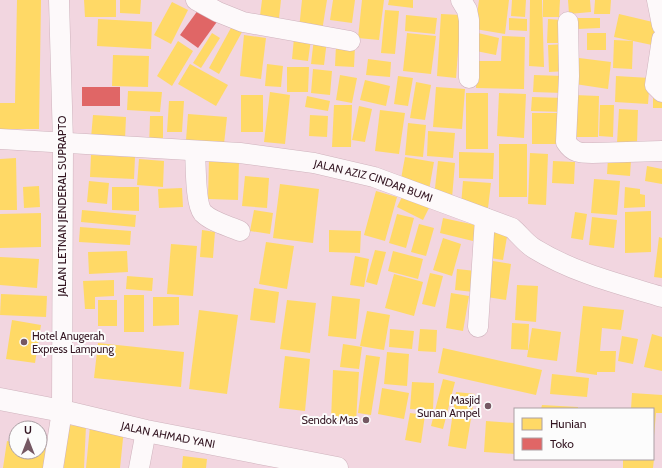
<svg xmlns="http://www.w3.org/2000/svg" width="662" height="468" font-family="Cabin,sans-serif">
<rect width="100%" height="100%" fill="#f2d6e0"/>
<g fill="#ffd966">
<path d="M 17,0 L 41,0 L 39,129 L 0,129 L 0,103 L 15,103 Z"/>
<path d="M 84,0 L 116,0 L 116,17 L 85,17 Z"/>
<path d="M 120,0 L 141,0 L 140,14 L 120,13 Z"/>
<path d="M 262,0 L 281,0 L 279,18 L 260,16 Z"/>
<path d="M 302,0 L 327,0 L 322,31 L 299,29 Z"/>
<path d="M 333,0 L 355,0 L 352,23 L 330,20 Z"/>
<path d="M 362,0 L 384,0 L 379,40 L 358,38 Z"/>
<path d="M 389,0 L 413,0 L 413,8 L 388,5 Z"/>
<path d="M 479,0 L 509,0 L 505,34 L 475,29 Z"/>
<path d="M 512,0 L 526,0 L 525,17 L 511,16 Z"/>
<path d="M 530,0 L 542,0 L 544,67 L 529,66 Z"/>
<path d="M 543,0 L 560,0 L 559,17 L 543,17 Z"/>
<path d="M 568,0 L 590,0 L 591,12 L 569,14 Z"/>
<path d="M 595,0 L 611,0 L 610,14 L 594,14 Z"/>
<path d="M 172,2 L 188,10 L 171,44 L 154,35 Z"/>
<path d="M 385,10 L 399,11 L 395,54 L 381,53 Z"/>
<path d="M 441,14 L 461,15 L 456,78 L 437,76 Z"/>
<path d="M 619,14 L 657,23 L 652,45 L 614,37 Z"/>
<path d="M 406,15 L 437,18 L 435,34 L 405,31 Z"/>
<path d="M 509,18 L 527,19 L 527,31 L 509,30 Z"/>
<path d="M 576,18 L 600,18 L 600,28 L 577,29 Z"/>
<path d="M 98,19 L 152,22 L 151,49 L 97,46 Z"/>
<path d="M 548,19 L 562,20 L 561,43 L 547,43 Z"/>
<path d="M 232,26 L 242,32 L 219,74 L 209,68 Z"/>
<path d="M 474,32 L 499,38 L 496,55 L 471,50 Z"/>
<path d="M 212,33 L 220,38 L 201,68 L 193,63 Z"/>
<path d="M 407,33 L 436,36 L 431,74 L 403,71 Z"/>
<rect x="587" y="33" width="19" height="17"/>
<path d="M 244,35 L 266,38 L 261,79 L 240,76 Z"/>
<path d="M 502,36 L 525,37 L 524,89 L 476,88 L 477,61 L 501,61 Z"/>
<path d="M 294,38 L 311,39 L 308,61 L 292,59 Z"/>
<path d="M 314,38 L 327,40 L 324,65 L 311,64 Z"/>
<path d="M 614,40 L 633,41 L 632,69 L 613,68 Z"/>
<path d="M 178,41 L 193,51 L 172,86 L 157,76 Z"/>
<path d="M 566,44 L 568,71 L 549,72 L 548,45 Z"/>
<path d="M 336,45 L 355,46 L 354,67 L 335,66 Z"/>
<path d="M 113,55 L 149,56 L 148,87 L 112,86 Z"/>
<path d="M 579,58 L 611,62 L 608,89 L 575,84 Z"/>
<path d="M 368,59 L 391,62 L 390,77 L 366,75 Z"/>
<path d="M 190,64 L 228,85 L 216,106 L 178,84 Z"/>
<path d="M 267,64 L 283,66 L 281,87 L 265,86 Z"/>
<path d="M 287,67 L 309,67 L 308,92 L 287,92 Z"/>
<path d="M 313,69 L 332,71 L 330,95 L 311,93 Z"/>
<path d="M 340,75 L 357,78 L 352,103 L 336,100 Z"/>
<path d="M 534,75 L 563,76 L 563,93 L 533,92 Z"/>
<path d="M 398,76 L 413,78 L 408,106 L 394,104 Z"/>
<path d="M 616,76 L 650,78 L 648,104 L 615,102 Z"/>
<path d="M 365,80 L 390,86 L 386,106 L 360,100 Z"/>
<path d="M 416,82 L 431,85 L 425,120 L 410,118 Z"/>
<path d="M 436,87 L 465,89 L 462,129 L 433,127 Z"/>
<path d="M 128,91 L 162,92 L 160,112 L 127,110 Z"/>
<path d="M 270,92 L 290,95 L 285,144 L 264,142 Z"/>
<rect x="466" y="93" width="22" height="56"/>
<path d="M 499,93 L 526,94 L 524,138 L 497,136 Z"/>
<rect x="241" y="95" width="22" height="37"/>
<path d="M 574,95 L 599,96 L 598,137 L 573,137 Z"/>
<path d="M 307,96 L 330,101 L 328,111 L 305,107 Z"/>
<path d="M 532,97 L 565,98 L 564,112 L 531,111 Z"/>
<rect x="653" y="97" width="9" height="11"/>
<path d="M 169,101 L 184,101 L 182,132 L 167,132 Z"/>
<path d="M 334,105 L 352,105 L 351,147 L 332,147 Z"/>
<path d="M 600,105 L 614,105 L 613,137 L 599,136 Z"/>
<path d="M 359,106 L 372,109 L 365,142 L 352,140 Z"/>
<path d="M 619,109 L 638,110 L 637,144 L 617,143 Z"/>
<path d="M 380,110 L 405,113 L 399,154 L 375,151 Z"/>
<rect x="532" y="113" width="26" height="31"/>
<path d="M 188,114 L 227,117 L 224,144 L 186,140 Z"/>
<path d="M 93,115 L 126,117 L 125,139 L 91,138 Z"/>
<path d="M 310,115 L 328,116 L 327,137 L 309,136 Z"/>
<path d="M 150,116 L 163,116 L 163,148 L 149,148 Z"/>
<path d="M 408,123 L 426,125 L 423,157 L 405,155 Z"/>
<path d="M 428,131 L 455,133 L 453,158 L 427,156 Z"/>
<rect x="499" y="144" width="28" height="53"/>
<path d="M 459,152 L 494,153 L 493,179 L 459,178 Z"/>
<path d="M 530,153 L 548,154 L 546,205 L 528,204 Z"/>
<path d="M 91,155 L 135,157 L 134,179 L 90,177 Z"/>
<path d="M 405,157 L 434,162 L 429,190 L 400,184 Z"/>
<path d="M 16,158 L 17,210 L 0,210 L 0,159 Z"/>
<path d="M 608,158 L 631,160 L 630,176 L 607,174 Z"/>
<path d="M 139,159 L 164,161 L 163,187 L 137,185 Z"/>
<path d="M 209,159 L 239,160 L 238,200 L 208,199 Z"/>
<path d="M 438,161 L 455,163 L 452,198 L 434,197 Z"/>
<path d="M 553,161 L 575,162 L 574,184 L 552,183 Z"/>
<path d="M 647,166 L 662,169 L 662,184 L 645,181 Z"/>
<path d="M 245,176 L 269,178 L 267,208 L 242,206 Z"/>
<path d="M 594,179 L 620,181 L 617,215 L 591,213 Z"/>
<path d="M 89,181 L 109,183 L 107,204 L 87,202 Z"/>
<path d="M 463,181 L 491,183 L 488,208 L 461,205 Z"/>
<path d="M 280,184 L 319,189 L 313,243 L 273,238 Z"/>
<path d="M 39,186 L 40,207 L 24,208 L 23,187 Z"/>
<path d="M 112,187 L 139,187 L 139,211 L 112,210 Z"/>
<path d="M 625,187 L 640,189 L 640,194 L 645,195 L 645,207 L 624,208 Z"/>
<path d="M 182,188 L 183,207 L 159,208 L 158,189 Z"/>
<path d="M 376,191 L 397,197 L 385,241 L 364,235 Z"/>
<path d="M 404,193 L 430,206 L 423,220 L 397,207 Z"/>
<path d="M 82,210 L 136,215 L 135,227 L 81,222 Z"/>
<path d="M 254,210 L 273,213 L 270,234 L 250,231 Z"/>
<path d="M 651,211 L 651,252 L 625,253 L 625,212 Z"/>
<path d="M 575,212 L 587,214 L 583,240 L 571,238 Z"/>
<path d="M 41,213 L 41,247 L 0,248 L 0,214 Z"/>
<path d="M 397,214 L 414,218 L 406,248 L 389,243 Z"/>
<path d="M 592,217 L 617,220 L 614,248 L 589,245 Z"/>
<path d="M 443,218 L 480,226 L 477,242 L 440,233 Z"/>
<path d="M 419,224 L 434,228 L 426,256 L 411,252 Z"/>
<path d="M 80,227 L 131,231 L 130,245 L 79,242 Z"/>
<path d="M 489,228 L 508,231 L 503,260 L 484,257 Z"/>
<path d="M 202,230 L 215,232 L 213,258 L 200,257 Z"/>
<path d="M 329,230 L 361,231 L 360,253 L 329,252 Z"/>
<path d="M 659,237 L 662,238 L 662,278 L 654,277 Z"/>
<path d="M 443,238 L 461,244 L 452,276 L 433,270 Z"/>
<path d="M 266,242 L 294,246 L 287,289 L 259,284 Z"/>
<path d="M 171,244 L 197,246 L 193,296 L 167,294 Z"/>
<path d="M 375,250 L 386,252 L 377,285 L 366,282 Z"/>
<path d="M 127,251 L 128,272 L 89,274 L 88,252 Z"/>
<path d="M 393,251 L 423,259 L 418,279 L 388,271 Z"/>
<path d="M 355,256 L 369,259 L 364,287 L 350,285 Z"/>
<path d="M 0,257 L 39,259 L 37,288 L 0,285 Z"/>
<path d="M 493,261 L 511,264 L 506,300 L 487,297 Z"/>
<path d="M 457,269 L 476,271 L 474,292 L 455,290 Z"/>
<path d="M 430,273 L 443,276 L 435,307 L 422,304 Z"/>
<path d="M 394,274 L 423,282 L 414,316 L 385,308 Z"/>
<path d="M 127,276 L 153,278 L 152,291 L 126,289 Z"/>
<path d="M 114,280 L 114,296 L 95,297 L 95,309 L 85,309 L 83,281 Z"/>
<path d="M 517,285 L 538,286 L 536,322 L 515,320 Z"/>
<path d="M 254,288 L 279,292 L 275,323 L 250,320 Z"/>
<path d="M 451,293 L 469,296 L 463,331 L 446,328 Z"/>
<path d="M 1,294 L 47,296 L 46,317 L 0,315 Z"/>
<rect x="124" y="295" width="20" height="37"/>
<path d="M 332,296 L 360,299 L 356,339 L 328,336 Z"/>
<path d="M 153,297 L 179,297 L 179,325 L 153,326 Z"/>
<rect x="98" y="300" width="19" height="26"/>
<path d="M 287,300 L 316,303 L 310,353 L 280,349 Z"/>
<path d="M 583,306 L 624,310 L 621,330 L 602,328 L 600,351 L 616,351 L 615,372 L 597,372 L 597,375 L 576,372 Z"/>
<path d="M 199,310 L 238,315 L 227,394 L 189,389 Z"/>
<path d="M 367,311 L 390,315 L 384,350 L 360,346 Z"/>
<path d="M 12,320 L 41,325 L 35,363 L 6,359 Z"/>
<path d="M 512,323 L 529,324 L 528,350 L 511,349 Z"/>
<path d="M 532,328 L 561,332 L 557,361 L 527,357 Z"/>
<path d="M 390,329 L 414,331 L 412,349 L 389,347 Z"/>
<path d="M 420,329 L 437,330 L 436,352 L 418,351 Z"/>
<path d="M 652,334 L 662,337 L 662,371 L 644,367 Z"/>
<path d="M 622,336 L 638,339 L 633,364 L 618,361 Z"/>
<path d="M 98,343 L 184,352 L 181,387 L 94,378 Z"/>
<path d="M 343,344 L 362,347 L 359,369 L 340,367 Z"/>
<path d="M 443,348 L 542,370 L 536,395 L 438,373 Z"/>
<path d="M 387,352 L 409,354 L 407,386 L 384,384 Z"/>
<path d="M 366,355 L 380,357 L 371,415 L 358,413 Z"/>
<path d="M 285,356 L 310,359 L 305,411 L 279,408 Z"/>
<path d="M 333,370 L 359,372 L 356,422 L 331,420 Z"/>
<path d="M 552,374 L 589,378 L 587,397 L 550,394 Z"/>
<path d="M 443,379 L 455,382 L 443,429 L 431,426 Z"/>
<path d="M 412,382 L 434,383 L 433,410 L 410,409 Z"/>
<path d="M 382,388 L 409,393 L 404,419 L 378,414 Z"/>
<path d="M 456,392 L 475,394 L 466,449 L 448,446 Z"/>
<path d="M 632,393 L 662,395 L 662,413 L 656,413 L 654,436 L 653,436 L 653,409 L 631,409 Z"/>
<path d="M 542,405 L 578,407 L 578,409 L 541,409 Z"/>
<path d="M 410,413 L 425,415 L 421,443 L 405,440 Z"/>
<path d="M 486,421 L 515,423 L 515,454 L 484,452 Z"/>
<path d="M 66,425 L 86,426 L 84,468 L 64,468 Z"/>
<path d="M 90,426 L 124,429 L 120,468 L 86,468 Z"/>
<path d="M 7,441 L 16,443 L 16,452 L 40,452 L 40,447 L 47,448 L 44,468 L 3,468 Z"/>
<path d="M 183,456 L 207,459 L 206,468 L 182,468 Z"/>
<path d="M 623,459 L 654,459 L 653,468 L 623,468 Z"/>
</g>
<g fill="#e06666">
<path d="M 201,6 L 219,19 L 198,48 L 180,35 Z"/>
<rect x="82" y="87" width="38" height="19"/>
</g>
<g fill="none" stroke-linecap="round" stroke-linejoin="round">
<g stroke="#cfb3bd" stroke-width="21">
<g id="minor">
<path d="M 196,0 L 218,12 L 243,22 L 350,41"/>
<path d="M 461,0 L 467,10 L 469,20 L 469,78"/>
<path d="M 657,0 L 662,25"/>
<path d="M 568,22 L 569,76 L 566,142 C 573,153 580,153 592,153 L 662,151"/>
<path d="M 662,39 L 655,85 L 662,92"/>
<path id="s1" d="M 0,139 L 240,153 L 314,163 L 374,177 L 512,228 C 520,235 526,244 535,249 C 574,273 619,284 662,297"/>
<path d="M 195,151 C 196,164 195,204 203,213 C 212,222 229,226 240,231"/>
<path d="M 478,327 L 485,218"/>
<path d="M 53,468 L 62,411 L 63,142 L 59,0"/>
<path d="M 139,468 L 146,431"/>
</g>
</g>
<g stroke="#cfb3bd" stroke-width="23">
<g id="major">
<path id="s2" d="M 0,399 L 62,411 L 146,431 L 337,468"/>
</g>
</g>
<use href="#minor" stroke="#fdf9fa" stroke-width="20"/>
<use href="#major" stroke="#fdf9fa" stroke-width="22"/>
</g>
<g fill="#755863" stroke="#fcfcfc" stroke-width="1.5">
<circle cx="24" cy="342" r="4"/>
<circle cx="488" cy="406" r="4"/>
<circle cx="366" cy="420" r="4"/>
</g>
<g text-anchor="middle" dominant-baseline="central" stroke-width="4" stroke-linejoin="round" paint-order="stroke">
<g font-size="11" fill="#321420" stroke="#fcfcfc">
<text stroke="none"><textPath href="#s1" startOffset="377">JALAN AZIZ CINDAR BUMI</textPath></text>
<text transform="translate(62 206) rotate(-90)">JALAN LETNAN JENDERAL SUPRAPTO</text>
<text stroke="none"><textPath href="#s2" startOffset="172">JALAN AHMAD YANI</textPath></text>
</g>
<g font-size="11" fill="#321420" stroke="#fcfcfc" text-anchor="end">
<text x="32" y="336" text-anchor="start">Hotel Anugerah<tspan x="32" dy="13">Express Lampung</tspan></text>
<text x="480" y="400">Masjid<tspan x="480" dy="13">Sunan Ampel</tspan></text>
<text x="358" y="420">Sendok Mas</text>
</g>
</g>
<rect x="514" y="408" width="140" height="52" fill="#fcfcfc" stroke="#ab9fa4"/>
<rect x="522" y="418" width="20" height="12" fill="#ffd966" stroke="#ab9fa4"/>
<text x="550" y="428" font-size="12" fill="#321420">Hunian</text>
<rect x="522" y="438" width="20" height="12" fill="#e06666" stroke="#ab9fa4"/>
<text x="550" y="448" font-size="12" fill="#321420">Toko</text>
<g transform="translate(28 440)"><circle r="19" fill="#fcfcfc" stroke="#ab9fa4"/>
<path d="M0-3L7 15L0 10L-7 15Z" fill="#755863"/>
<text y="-6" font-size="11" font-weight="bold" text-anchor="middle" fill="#321420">U</text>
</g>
</svg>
